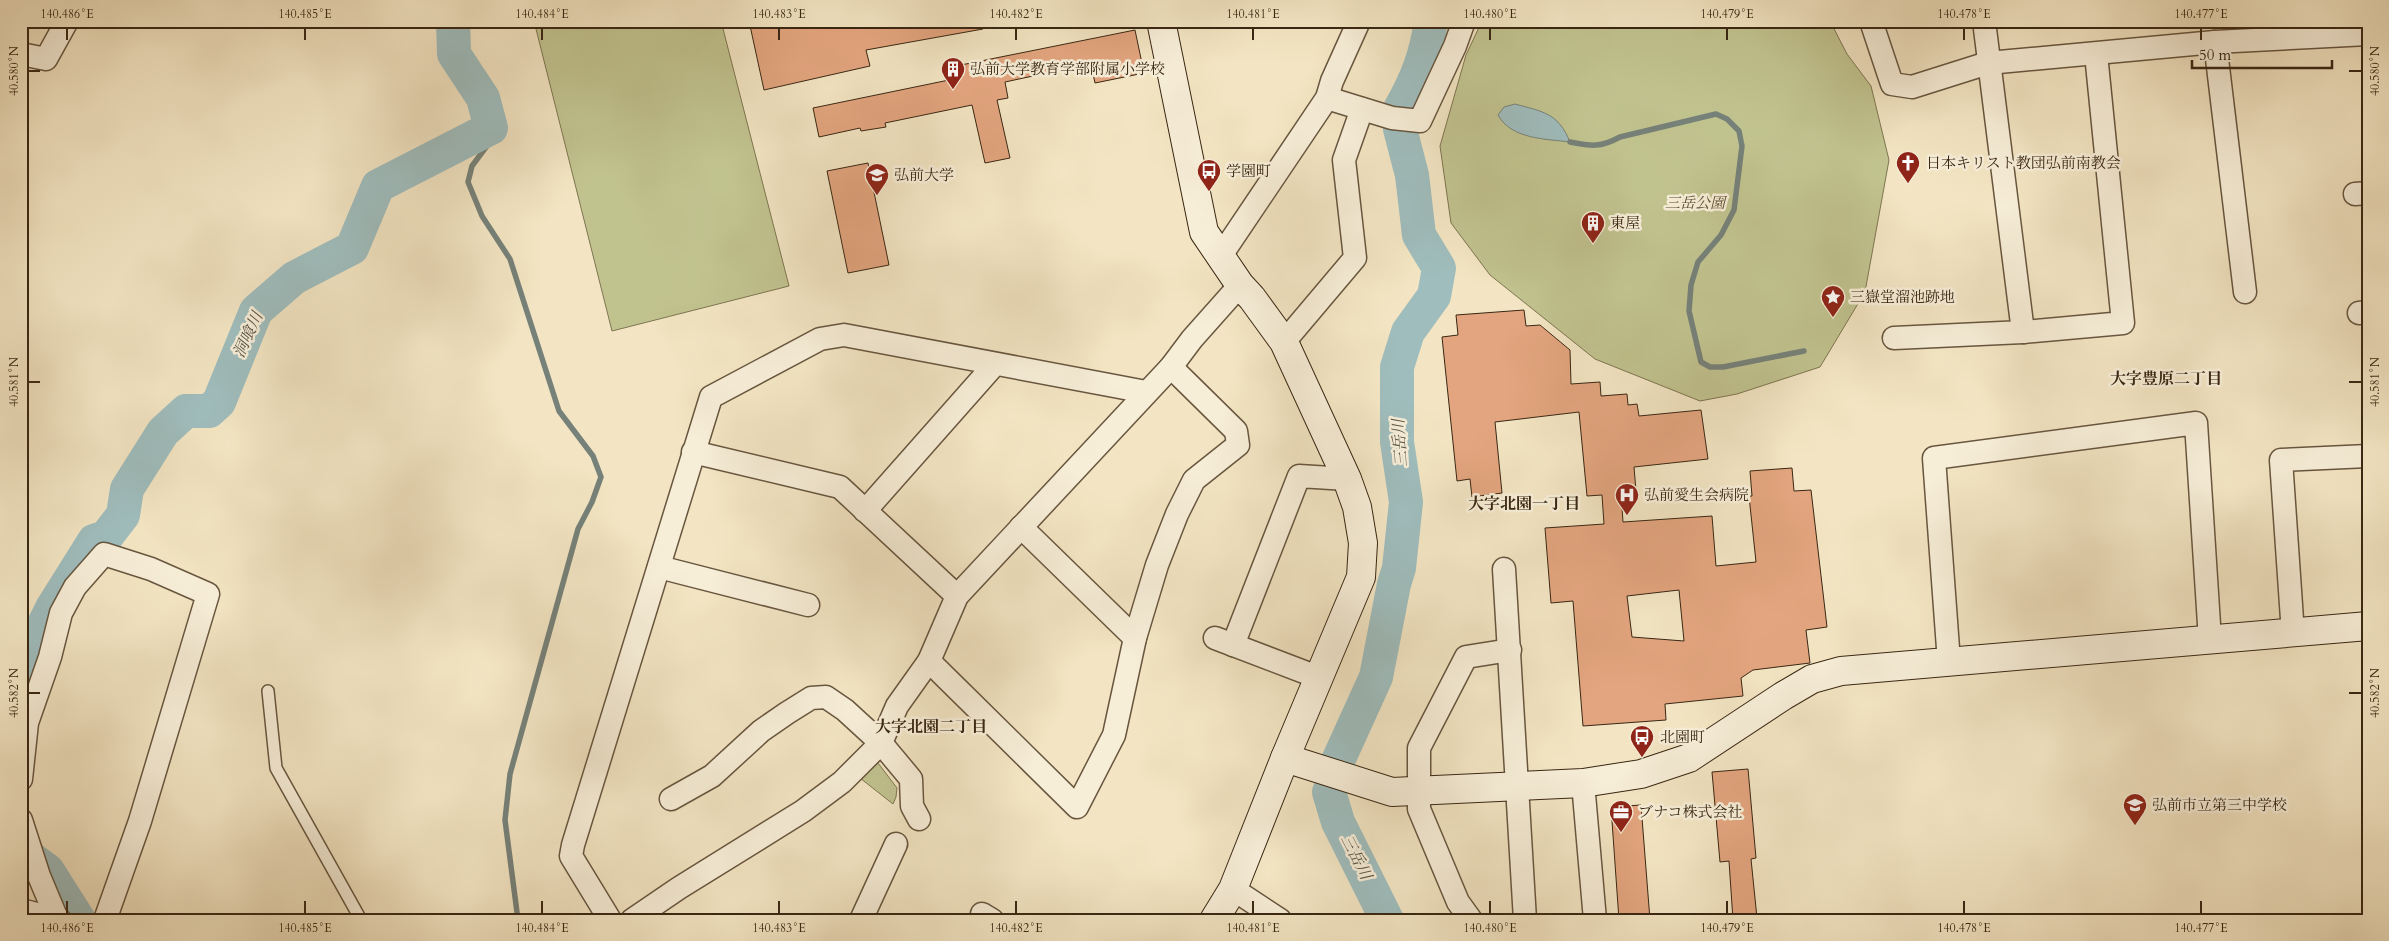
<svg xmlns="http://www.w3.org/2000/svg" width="2389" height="941" font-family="Cardo,'Noto Serif JP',serif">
<rect width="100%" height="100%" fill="#f3e5c3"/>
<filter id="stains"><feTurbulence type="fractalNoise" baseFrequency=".004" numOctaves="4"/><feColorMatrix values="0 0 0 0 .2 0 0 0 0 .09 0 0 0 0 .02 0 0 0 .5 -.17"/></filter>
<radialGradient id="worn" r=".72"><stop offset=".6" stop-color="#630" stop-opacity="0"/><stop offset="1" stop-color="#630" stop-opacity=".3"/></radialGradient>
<g fill="#c1c38f" stroke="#7d7551">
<path d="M 534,21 L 721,21 L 789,286 L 612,331 Z"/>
<path d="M 1482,21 L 1830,21 L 1847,54 L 1871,86 L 1889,160 L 1865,292 L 1820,367 L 1737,394 L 1700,401 L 1595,359 L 1490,275 L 1451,223 L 1440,146 L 1466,55 Z"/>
<path d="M 878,763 L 897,788 L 896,797 L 893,804 L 860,778 Z"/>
</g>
<path fill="#9fbdbd" stroke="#768179" d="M 1515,104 C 1544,112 1558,113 1570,142 C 1545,139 1511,139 1498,115 L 1504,107 Z"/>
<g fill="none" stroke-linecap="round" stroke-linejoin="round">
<g stroke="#768179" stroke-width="5.5">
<path d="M 491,128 L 489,143 L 472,166 L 468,182 L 482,216 L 510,259 L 559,411 L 593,456 L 601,477 L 592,502 L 578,529 L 510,774 L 505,820 L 518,920"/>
<path d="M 1570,142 C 1591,146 1600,148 1620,137 L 1716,114 L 1727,119 L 1739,131 L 1742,146 L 1734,210 L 1721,235 L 1698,262 L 1691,285 L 1689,311 L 1701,362 L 1710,367 L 1723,367 L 1804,351"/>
</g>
<g stroke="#9fbdbd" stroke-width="34">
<path d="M 1400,109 C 1417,79 1426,56 1431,21"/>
<path d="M 21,699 L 38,665 L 41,630 L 52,608 L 94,541 L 106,537 L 123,515 L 127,489 L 163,432 L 186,411 L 209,411 L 219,402 L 256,311 L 294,278 L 352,248 L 378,186 L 491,128 L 483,98 L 454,54 L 453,21"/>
<path d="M 1337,763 L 1376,677 L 1394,584 L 1399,568 L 1406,502 L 1397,442 L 1397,367 L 1408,332 L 1434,296 L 1439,268 L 1419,235 L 1412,175 L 1400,129"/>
<path d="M 1329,792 L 1338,822 L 1387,920"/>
<path d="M 21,851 L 48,871 L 79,920"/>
</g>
</g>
<g fill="#e3a57f" stroke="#392713" fill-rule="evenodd">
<path d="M 749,21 L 983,21 L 983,29 L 866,50 L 870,66 L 764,90 Z"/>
<path d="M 1135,30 L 1144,73 L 1095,83 L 1092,69 L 1081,71 L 1080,66 L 1005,82 L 1008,98 L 997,100 L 1010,158 L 985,163 L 972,105 L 885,123 L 886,127 L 861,131 L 860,128 L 819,137 L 813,108 L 949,80 L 946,68 Z"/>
<path d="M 868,163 L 889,265 L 848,273 L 827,171 Z"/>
<path d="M 1524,310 L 1526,326 L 1540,325 L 1570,350 L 1571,384 L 1600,382 L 1601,396 L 1627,394 L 1628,405 L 1637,404 L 1639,416 L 1701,410 L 1708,459 L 1634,467 L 1636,491 L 1621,493 L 1623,522 L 1712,516 L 1716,566 L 1756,562 L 1749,496 L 1752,496 L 1750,471 L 1792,468 L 1794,491 L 1811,490 L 1827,627 L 1806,630 L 1810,663 L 1753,670 L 1741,678 L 1743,696 L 1665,704 L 1666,720 L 1583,726 L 1573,601 L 1551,603 L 1545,528 L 1604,524 L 1602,495 L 1587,496 L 1579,412 L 1495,422 L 1502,493 L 1472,497 L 1470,479 L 1457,481 L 1442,337 L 1458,335 L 1456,315 ZM 1679,590 L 1684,641 L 1632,637 L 1627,596 Z"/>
<path d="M 1748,769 L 1756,858 L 1751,859 L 1757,918 L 1733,920 L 1729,861 L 1720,862 L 1712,772 Z"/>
<path d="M 1641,805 L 1650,920 L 1619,920 L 1611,807 Z"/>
</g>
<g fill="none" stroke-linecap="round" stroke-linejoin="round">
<g stroke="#68563f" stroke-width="14">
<path id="lane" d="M 268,691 L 276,768 L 361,920"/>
</g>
<g stroke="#68563f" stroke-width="25">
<g id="street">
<path d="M 1871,21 L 1892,84 L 1912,87 L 1988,63 L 2215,42 L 2368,34"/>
<path d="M 2215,42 L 2245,292"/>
<path d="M 21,54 L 46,59 L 67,21"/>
<path d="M 1327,98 L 1392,118 L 1420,121 L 1455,46 L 1464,21"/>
<path d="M 2355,194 L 2368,193"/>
<path d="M 1220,257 L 1327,98 L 1332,81 L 1359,21"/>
<path d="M 2359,313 L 2368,312"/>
<path d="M 2023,332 L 2123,323 L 2096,54"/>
<path d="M 1894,338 L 2023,332 L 1984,21"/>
<path d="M 1284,342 L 1355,258 L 1344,160 L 1362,109"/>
<path d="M 693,452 L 840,487 L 957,596"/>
<path d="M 865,511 L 995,364"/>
<path d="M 1021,527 L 1135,638"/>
<path d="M 659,567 L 808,605"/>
<path d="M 1504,569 L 1525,920"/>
<path d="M 2293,634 L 2281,460 L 2368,456"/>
<path d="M 1215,638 L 1320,678"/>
<path d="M 1233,645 L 1299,476 L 1347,479"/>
<path d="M 929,661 L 1077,807 L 1114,735 L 1135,638 L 1157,565 L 1177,514 L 1194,480 L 1238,445 L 1236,431 L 1171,367"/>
<path d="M 1949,662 L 1934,458 L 2196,423 L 2210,640"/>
<path d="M 21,779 L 27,723 L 50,657 L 61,613 L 75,587 L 104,554 L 151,569 L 208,594 L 140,821 L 105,920"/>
<path d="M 1583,783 L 1595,920"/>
<path d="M 671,799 L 712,776 L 761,731 L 787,713 L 811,698 L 826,697 L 845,710 L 881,743 L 911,779 L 912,806 L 919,819"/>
<path d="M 21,820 L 39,876 L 57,919"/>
<path d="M 1233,889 L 1280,920"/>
<path d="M 21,910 L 60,920"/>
<path d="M 982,914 L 992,920"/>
<path d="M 610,920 L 571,856 L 573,845 L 711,397 L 820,339 L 844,335 L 1146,392"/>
<path d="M 632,920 L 679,888 L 803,811 L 842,782 L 881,743 L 897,706 L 929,661 L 957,596 L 1171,367 L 1192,339 L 1240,285"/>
<path d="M 861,920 L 896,844"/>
<path d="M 1471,920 L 1458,902 L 1419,809 L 1419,748 L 1466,657 L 1510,650"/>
</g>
</g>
<g stroke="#392713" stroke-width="30">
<g id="secondary">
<path d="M 1161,21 L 1204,232 L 1240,285 L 1252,298 L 1284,342 L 1347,479 L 1357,507 L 1363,543 L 1361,577 L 1285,758 L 1233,889 L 1214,920"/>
<path d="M 1285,758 L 1392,792 L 1583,783 L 1641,774 L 1689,758 L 1783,696 L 1812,679 L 1841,671 L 2368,626"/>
</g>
</g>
<use href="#lane" stroke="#f7eed8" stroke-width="11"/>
<use href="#street" stroke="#f7eed8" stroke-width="22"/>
<use href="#secondary" stroke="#f7eed8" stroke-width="28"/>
</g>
<path fill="none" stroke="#392713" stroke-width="2" d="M 67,28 L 67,40M 305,28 L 305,40M 542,28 L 542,40M 779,28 L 779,40M 1016,28 L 1016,40M 1253,28 L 1253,40M 1490,28 L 1490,40M 1727,28 L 1727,40M 1964,28 L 1964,40M 2201,28 L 2201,40M 28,71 L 40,71M 2349,71 L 2362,71M 28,382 L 40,382M 2349,382 L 2362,382M 28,693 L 40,693M 2349,693 L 2362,693M 67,901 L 67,914M 305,901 L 305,914M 542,901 L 542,914M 779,901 L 779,914M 1016,901 L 1016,914M 1253,901 L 1253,914M 1490,901 L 1490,914M 1727,901 L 1727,914M 1964,901 L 1964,914M 2201,901 L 2201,914"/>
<defs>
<g id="building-pin" transform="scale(1.25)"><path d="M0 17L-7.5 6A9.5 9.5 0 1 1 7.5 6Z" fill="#8f2418" stroke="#f7eed8"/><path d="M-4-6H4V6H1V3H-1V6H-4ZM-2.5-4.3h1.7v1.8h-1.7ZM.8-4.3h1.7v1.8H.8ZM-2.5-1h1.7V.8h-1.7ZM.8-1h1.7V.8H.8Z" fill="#fff"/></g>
<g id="church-pin" transform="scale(1.25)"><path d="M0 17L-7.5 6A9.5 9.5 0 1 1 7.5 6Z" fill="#8f2418" stroke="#f7eed8"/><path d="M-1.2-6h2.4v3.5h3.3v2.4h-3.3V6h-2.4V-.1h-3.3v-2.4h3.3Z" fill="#fff"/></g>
<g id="bus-pin" transform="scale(1.25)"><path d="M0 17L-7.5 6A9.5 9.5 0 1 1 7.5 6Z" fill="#8f2418" stroke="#f7eed8"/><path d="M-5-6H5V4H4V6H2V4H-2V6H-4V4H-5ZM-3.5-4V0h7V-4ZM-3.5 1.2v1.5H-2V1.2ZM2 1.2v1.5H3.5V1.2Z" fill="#fff"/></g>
<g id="university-pin" transform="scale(1.25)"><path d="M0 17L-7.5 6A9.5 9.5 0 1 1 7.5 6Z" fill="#8f2418" stroke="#f7eed8"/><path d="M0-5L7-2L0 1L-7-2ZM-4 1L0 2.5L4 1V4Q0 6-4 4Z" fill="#fff"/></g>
<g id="sight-pin" transform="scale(1.25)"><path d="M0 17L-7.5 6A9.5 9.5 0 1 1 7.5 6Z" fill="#8f2418" stroke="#f7eed8"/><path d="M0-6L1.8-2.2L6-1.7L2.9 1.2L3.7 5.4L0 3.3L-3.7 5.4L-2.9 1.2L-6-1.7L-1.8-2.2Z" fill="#fff"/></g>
<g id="hospital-pin" transform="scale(1.25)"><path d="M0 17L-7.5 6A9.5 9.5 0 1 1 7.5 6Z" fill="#8f2418" stroke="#f7eed8"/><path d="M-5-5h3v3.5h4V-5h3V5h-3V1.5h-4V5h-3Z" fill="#fff"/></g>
<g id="school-pin" transform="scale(1.25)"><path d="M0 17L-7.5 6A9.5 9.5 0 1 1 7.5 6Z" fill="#8f2418" stroke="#f7eed8"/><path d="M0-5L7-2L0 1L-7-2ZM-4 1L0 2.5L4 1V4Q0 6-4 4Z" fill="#fff"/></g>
<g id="office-pin" transform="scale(1.25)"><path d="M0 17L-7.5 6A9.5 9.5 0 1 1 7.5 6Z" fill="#8f2418" stroke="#f7eed8"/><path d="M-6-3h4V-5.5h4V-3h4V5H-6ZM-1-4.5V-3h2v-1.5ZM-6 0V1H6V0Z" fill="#fff"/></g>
</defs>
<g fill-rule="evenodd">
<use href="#building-pin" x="953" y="69"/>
<use href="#church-pin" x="1908" y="163"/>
<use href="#bus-pin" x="1209" y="171"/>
<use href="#university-pin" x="877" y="175"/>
<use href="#building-pin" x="1593" y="223"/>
<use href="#sight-pin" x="1833" y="297"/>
<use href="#hospital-pin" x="1627" y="495"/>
<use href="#bus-pin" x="1642" y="737"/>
<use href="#school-pin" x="2135" y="805"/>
<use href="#office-pin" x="1621" y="812"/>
</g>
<g text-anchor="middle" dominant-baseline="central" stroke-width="5" stroke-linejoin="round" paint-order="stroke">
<g font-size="15" fill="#392713" stroke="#f7eed8" text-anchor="start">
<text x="970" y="69">弘前大学教育学部附属小学校</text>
<text x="1926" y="163">日本キリスト教団弘前南教会</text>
<text x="1226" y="171">学園町</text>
<text x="894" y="175">弘前大学</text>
<text x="1610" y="223">東屋</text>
<text x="1850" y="297">三嶽堂溜池跡地</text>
<text x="1644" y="495">弘前愛生会病院</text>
<text x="1660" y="737">北園町</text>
<text x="2152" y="805">弘前市立第三中学校</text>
<text x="1638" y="812">ブナコ株式会社</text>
</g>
<g font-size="15" font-style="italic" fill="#5b4e32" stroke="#f7eed8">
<text x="1695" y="203">三岳公園</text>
</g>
<g font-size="16" font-style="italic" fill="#585446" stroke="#f7eed8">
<text transform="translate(248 335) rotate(-65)">洞喰川</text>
<text transform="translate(1400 443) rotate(-94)">三岳川</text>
<text transform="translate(1356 857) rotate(63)">三岳川</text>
</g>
<g font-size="16" font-weight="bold" fill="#392713" stroke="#f7eed8">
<text x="2166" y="379">大字豊原二丁目</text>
<text x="1524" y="504">大字北園一丁目</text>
<text x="931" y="727">大字北園二丁目</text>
</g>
</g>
<rect width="2389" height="941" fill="none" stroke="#f3e5c3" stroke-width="55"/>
<path d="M2192 60v8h140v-8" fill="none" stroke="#392713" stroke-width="2.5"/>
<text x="2199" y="60" font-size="15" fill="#392713" stroke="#f7eed8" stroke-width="4" paint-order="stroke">50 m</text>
<rect x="28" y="28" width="2334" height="886" fill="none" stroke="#392713" stroke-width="2"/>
<g font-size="12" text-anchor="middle" fill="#392713">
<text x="67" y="18">140.486°E</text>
<text x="305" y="18">140.485°E</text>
<text x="542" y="18">140.484°E</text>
<text x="779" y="18">140.483°E</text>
<text x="1016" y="18">140.482°E</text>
<text x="1253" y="18">140.481°E</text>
<text x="1490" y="18">140.480°E</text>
<text x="1727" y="18">140.479°E</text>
<text x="1964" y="18">140.478°E</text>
<text x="2201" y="18">140.477°E</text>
<text transform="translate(2375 71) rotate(-90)" y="4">40.580°N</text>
<text transform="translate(14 71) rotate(-90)" y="4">40.580°N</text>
<text transform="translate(2375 382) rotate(-90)" y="4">40.581°N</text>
<text transform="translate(14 382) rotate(-90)" y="4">40.581°N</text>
<text transform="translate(2375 693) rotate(-90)" y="4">40.582°N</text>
<text transform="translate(14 693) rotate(-90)" y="4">40.582°N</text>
<text x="67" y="932">140.486°E</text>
<text x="305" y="932">140.485°E</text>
<text x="542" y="932">140.484°E</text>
<text x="779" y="932">140.483°E</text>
<text x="1016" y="932">140.482°E</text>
<text x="1253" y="932">140.481°E</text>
<text x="1490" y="932">140.480°E</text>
<text x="1727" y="932">140.479°E</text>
<text x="1964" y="932">140.478°E</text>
<text x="2201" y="932">140.477°E</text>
</g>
<rect width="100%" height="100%" filter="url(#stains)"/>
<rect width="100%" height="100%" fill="url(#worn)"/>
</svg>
